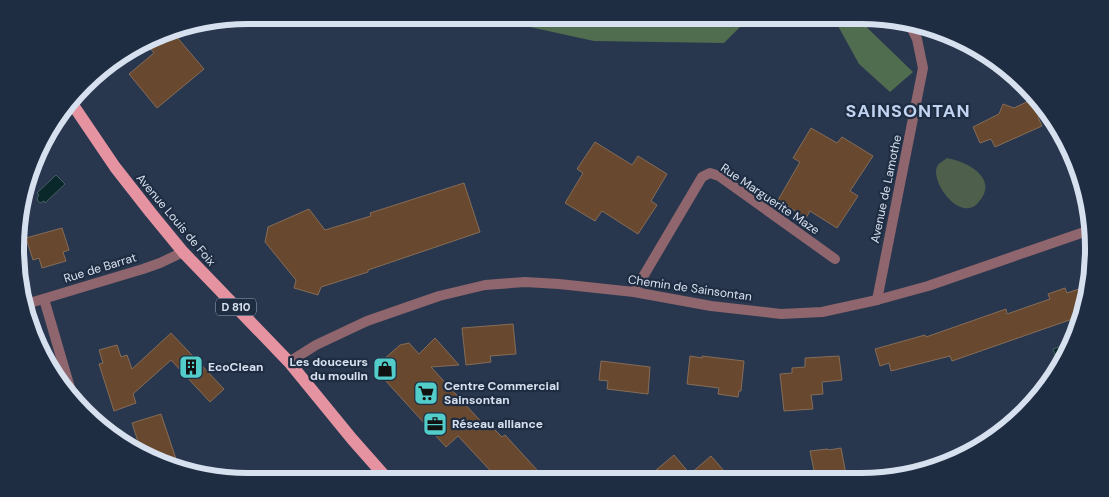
<svg xmlns="http://www.w3.org/2000/svg" width="1109" height="497" font-family="'DM Sans',sans-serif">
<rect width="100%" height="100%" fill="#29374e"/>
<path fill="#4e5f4c" d="M 947,158 C 969,162 1001,180 977,204 C 958,222 928,178 938,165 C 940,162 945,160 947,158 Z"/>
<g fill="#516d4f">
<path d="M 475,15 L 752,15 L 724,43 L 594,41 Z"/>
<path d="M 832,15 L 854,15 L 913,72 L 890,92 L 859,64 Z"/>
</g>
<g fill="#0a2829" stroke="#485f64">
<path d="M 56,175 L 65,184 L 45,203 L 44,201 L 40,203 L 38,201 L 37,198 L 39,195 L 37,193 Z"/>
<path d="M 1074,342 L 1061,364 L 1059,365 L 1053,349 Z"/>
</g>
<g fill="#68492f" stroke="#856c57">
<path d="M 170,29 L 204,69 L 157,108 L 129,74 L 154,53 L 146,43 Z"/>
<path d="M 1035,98 L 1046,114 L 1038,117 L 1042,126 L 995,147 L 991,139 L 980,143 L 973,127 L 999,114 L 1003,104 L 1014,108 Z"/>
<path d="M 811,128 L 837,143 L 842,137 L 873,156 L 850,191 L 858,196 L 837,228 L 810,211 L 806,218 L 778,200 L 800,162 L 793,158 Z"/>
<path d="M 595,142 L 632,165 L 638,156 L 667,174 L 651,201 L 657,205 L 638,234 L 602,211 L 595,221 L 565,203 L 583,173 L 577,169 Z"/>
<path d="M 464,183 L 480,232 L 368,270 L 368,272 L 321,287 L 318,295 L 294,288 L 296,280 L 265,242 L 268,227 L 309,209 L 325,230 L 371,216 L 370,213 Z"/>
<path d="M 62,228 L 69,250 L 63,252 L 66,261 L 42,268 L 39,258 L 33,260 L 26,238 Z"/>
<path d="M 1065,288 L 1067,293 L 1079,289 L 1083,302 L 1081,316 L 952,361 L 950,356 L 891,371 L 889,363 L 880,366 L 875,349 L 925,335 L 926,337 L 1006,309 L 1007,314 L 1050,299 L 1048,294 Z"/>
<path d="M 513,324 L 516,354 L 490,356 L 491,362 L 466,365 L 462,328 Z"/>
<path d="M 171,333 L 224,389 L 210,402 L 171,360 L 133,394 L 136,403 L 114,411 L 99,364 L 103,363 L 99,350 L 117,345 L 121,357 L 127,355 L 132,369 Z"/>
<path d="M 435,338 L 459,365 L 431,367 L 485,426 L 488,423 L 502,437 L 505,435 L 538,471 L 527,481 L 500,481 L 458,436 L 446,447 L 374,368 L 400,345 L 409,343 L 419,354 Z"/>
<path d="M 690,356 L 702,358 L 702,356 L 744,361 L 741,391 L 739,391 L 738,397 L 718,394 L 719,388 L 687,384 Z"/>
<path d="M 839,356 L 842,380 L 822,382 L 823,394 L 811,395 L 813,409 L 784,411 L 780,374 L 792,373 L 792,368 L 805,367 L 805,358 Z"/>
<path d="M 601,361 L 650,367 L 648,394 L 607,389 L 608,381 L 599,380 Z"/>
<path d="M 161,414 L 179,468 L 159,464 L 142,454 L 132,423 Z"/>
<path d="M 841,448 L 847,480 L 816,480 L 810,451 L 828,449 L 829,450 Z"/>
<path d="M 674,455 L 690,474 L 711,456 L 732,480 L 643,481 Z"/>
</g>
<g fill="none" stroke-linecap="round" stroke-linejoin="round">
<g stroke="#8f666d" stroke-width="10">
<path d="M 634,292 L 702,177 L 710,173 L 719,176 L 835,259"/>
<path d="M 44,299 L 73,398"/>
<path d="M 877,300 L 923,68 L 917,39 L 910,25"/>
<path d="M 23,305 L 143,269 L 160,263 L 183,252"/>
<path d="M 289,362 L 316,345 L 367,321 L 439,296 L 485,285 L 525,282 L 559,284 L 634,292 L 711,306 L 781,314 L 822,312 L 877,300 L 928,286 L 1090,230"/>
</g>
<path stroke="#e593a1" stroke-width="12" d="M 71,102 L 115,167 L 151,213 L 183,252 L 289,362 L 352,439 L 390,482"/>
</g>
<defs>
<g id="building-square" transform="scale(1.25)"><rect x="-9" y="-9" width="18" height="18" rx="4" fill="#53cdca" stroke="#1f2d43"/><path d="M-4-6H4V6H1V3H-1V6H-4ZM-2.5-4.3h1.7v1.8h-1.7ZM.8-4.3h1.7v1.8H.8ZM-2.5-1h1.7V.8h-1.7ZM.8-1h1.7V.8H.8Z" fill="#111"/></g>
<g id="shop-square" transform="scale(1.25)"><rect x="-9" y="-9" width="18" height="18" rx="4" fill="#53cdca" stroke="#1f2d43"/><path d="M-5-2.5h2.3a2.7 3.5 0 0 1 5.4 0H5L5.5 6h-11ZM-1.5-2.5h3a1.5 2.3 0 0 0-3 0Z" fill="#111"/></g>
<g id="supermarket-square" transform="scale(1.25)"><rect x="-9" y="-9" width="18" height="18" rx="4" fill="#53cdca" stroke="#1f2d43"/><path d="M-6-5.5h2.5l.6 2H6L4.5 2H-2.5L-4.4-4H-6ZM-1.5 3.2a1.3 1.3 0 1 0 .1 0ZM3 3.2a1.3 1.3 0 1 0 .1 0Z" fill="#111"/></g>
<g id="office-square" transform="scale(1.25)"><rect x="-9" y="-9" width="18" height="18" rx="4" fill="#53cdca" stroke="#1f2d43"/><path d="M-6-3h4V-5.5h4V-3h4V5H-6ZM-1-4.5V-3h2v-1.5ZM-6 0V1H6V0Z" fill="#111"/></g>
</defs>
<g fill-rule="evenodd">
<use href="#building-square" x="191" y="367"/>
<use href="#shop-square" x="385" y="369"/>
<use href="#supermarket-square" x="426" y="393"/>
<use href="#office-square" x="435" y="424"/>
</g>
<g text-anchor="middle" dominant-baseline="central" stroke-width="4.5" stroke-linejoin="round" paint-order="stroke">
<rect fill="#1f2d43" stroke="#a0aabb" stroke-width="1" x="216" y="298.5" width="40" height="17" rx="4"/>
<g font-size="11" font-weight="bold" fill="#d7e0ee">
<text x="236" y="307">D 810</text>
</g>
<g font-size="12" fill="#d7e0ee" stroke="#1f2d43">
<text transform="translate(886 189) rotate(-78)">Avenue de Lamothe</text>
<text transform="translate(770 199) rotate(34)">Rue Marguerite Maze</text>
<text transform="translate(176 220) rotate(50)">Avenue Louis de Foix</text>
<text transform="translate(100 268) rotate(-17)">Rue de Barrat</text>
<text transform="translate(690 288) rotate(8)">Chemin de Sainsontan</text>
</g>
<g font-size="12" font-weight="bold" fill="#d7e0ee" stroke="#1f2d43" text-anchor="start">
<text x="368" y="362" text-anchor="end">Les douceurs<tspan x="368" dy="14">du moulin</tspan></text>
<text x="208" y="367">EcoClean</text>
<text x="444" y="386">Centre Commercial<tspan x="444" dy="14">Sainsontan</tspan></text>
<text x="452" y="424">Réseau alliance</text>
</g>
<g font-size="18" font-weight="bold" letter-spacing="1" fill="#c2d4f1" stroke="#1f2d43">
<text x="908" y="111">SAINSONTAN</text>
</g>
</g>
<path d="M0 0H1109V497H0ZM248 24H861A224 224 0 0 1 1085 248V249A224 224 0 0 1 861 473H248A224 224 0 0 1 24 249V248A224 224 0 0 1 248 24Z" fill="#1f2d43" fill-rule="evenodd"/>
<path fill="none" stroke="#d7e0ee" stroke-width="6" d="M248 24H861A224 224 0 0 1 1085 248V249A224 224 0 0 1 861 473H248A224 224 0 0 1 24 249V248A224 224 0 0 1 248 24Z"/>
</svg>
